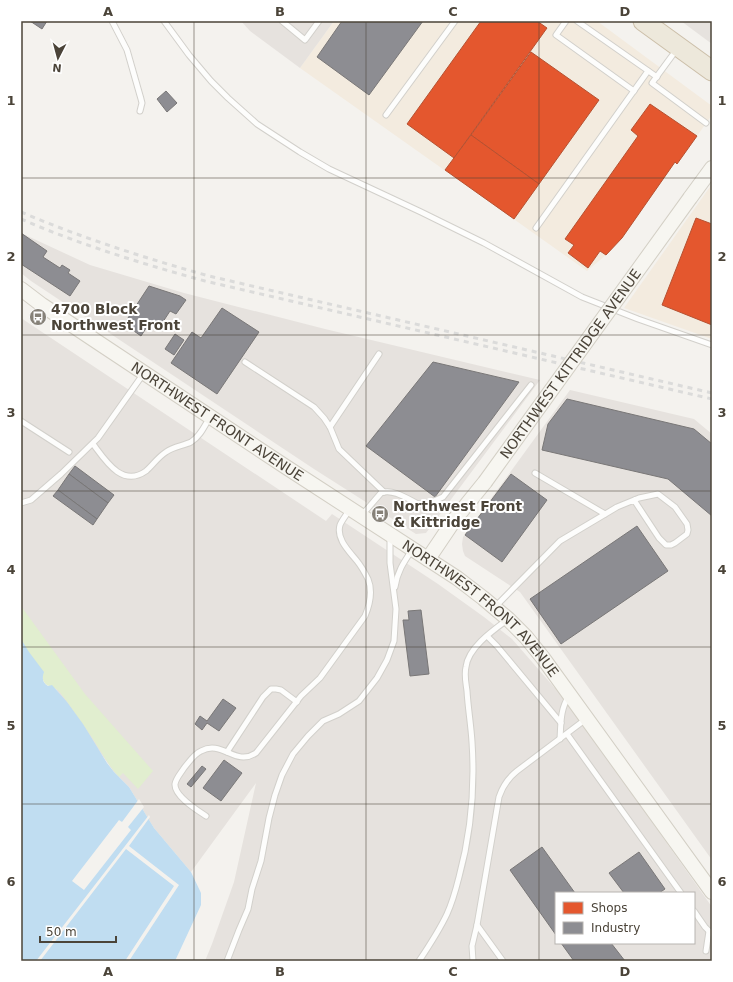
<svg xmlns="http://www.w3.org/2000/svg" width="733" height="982" font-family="'DejaVu Sans',sans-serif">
<rect width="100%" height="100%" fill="#f4f2ee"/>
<g fill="#f3ebdf">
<path d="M 334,21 L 597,21 L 712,106 L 712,115 L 677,164 L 675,163 L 622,238 L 606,255 L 587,271 L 300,68 Z"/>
<path d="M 712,184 L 712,339 L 624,308 Z"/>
</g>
<g fill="#e6e2de" fill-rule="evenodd">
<path d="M 241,21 L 334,21 L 300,68 L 250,31 Z"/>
<path d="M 681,21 L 712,21 L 712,44 Z"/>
<path d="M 21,233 L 90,265 L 184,293 L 325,329 L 540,380 L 426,533 L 416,534 L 314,469 L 31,281 L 21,273 Z"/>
<path d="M 21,318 L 326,521 L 332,514 L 438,584 L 484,617 L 512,639 L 560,694 L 586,729 L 712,907 L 712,961 L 205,961 L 212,944 L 234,882 L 256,783 L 191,872 L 154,828 L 129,787 L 114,772 L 21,639 ZM 556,893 L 694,893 L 694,943 L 556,943 Z"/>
<path d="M 570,390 L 694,419 L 712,434 L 712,860 L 520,592 L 465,556 L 463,551 L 462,544 L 463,537 Z"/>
</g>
<path fill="#e1eecf" d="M 21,606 L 85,694 L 153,771 L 138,789 L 123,773 L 119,777 C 109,766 101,752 93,739 C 85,727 76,715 68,703 C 65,699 59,690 56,689 C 49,685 45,687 42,677 L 21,639 Z"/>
<path fill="#c0ddf1" d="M 21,639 L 29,652 L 44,672 C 42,678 42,682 48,686 L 52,685 L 67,702 L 83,724 L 107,763 L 114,772 L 129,787 L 154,828 L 191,872 L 201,893 L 201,905 L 175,961 L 21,961 Z"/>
<g fill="#f4f2ee">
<path d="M 139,799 L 144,807 L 128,827 L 131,830 L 84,890 L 72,881 L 119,820 L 122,822 Z"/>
<path d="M 149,815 L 150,817 L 129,846 L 179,885 L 129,961 L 125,961 L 174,886 L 126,849 L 40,961 L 36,961 Z"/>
</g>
<g fill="#e4572e" stroke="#b65131">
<path d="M 481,21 L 537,21 L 547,28 L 454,158 L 407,124 Z"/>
<path d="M 531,52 L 599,100 L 539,184 L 471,135 Z"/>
<path d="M 650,104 L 697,136 L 677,164 L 675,162 L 622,238 L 606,255 L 600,251 L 588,268 L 568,253 L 574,245 L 565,239 L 638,136 L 631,130 Z"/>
<path d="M 471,135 L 539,184 L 514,219 L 445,170 Z"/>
<path d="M 696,218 L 712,224 L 712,325 L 662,305 Z"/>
</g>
<g fill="#8d8d92" stroke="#797777">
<path d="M 30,21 L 47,21 L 42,29 Z"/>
<path d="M 342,21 L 423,21 L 369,95 L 317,57 Z"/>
<path d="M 166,91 L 177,103 L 167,112 L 157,99 Z"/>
<path d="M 21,233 L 47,251 L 43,257 L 60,268 L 62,265 L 70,270 L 68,273 L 80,281 L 70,296 L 21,264 Z"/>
<path d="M 149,286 L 180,296 L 186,300 L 176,314 L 170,311 L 159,328 L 150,322 L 141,336 L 124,324 Z"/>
<path d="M 222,308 L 259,332 L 217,394 L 171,363 L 192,332 L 201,338 Z"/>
<path d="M 175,334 L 184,340 L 174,355 L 165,349 Z"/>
<path d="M 433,362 L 519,382 L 435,497 L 366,446 Z"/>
<path d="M 567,399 L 694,429 L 712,444 L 712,516 L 668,479 L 542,450 L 548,424 Z"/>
<path d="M 75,466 L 114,495 L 108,503 L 69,474 Z"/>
<path d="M 69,474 L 108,503 L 97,519 L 58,490 Z"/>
<path d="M 511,474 L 547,500 L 502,562 L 465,535 Z"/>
<path d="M 58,490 L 97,519 L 93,525 L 53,496 Z"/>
<path d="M 637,526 L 668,571 L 561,644 L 530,599 Z"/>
<path d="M 421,610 L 429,674 L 410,676 L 403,620 L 409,620 L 408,611 Z"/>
<path d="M 223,699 L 236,708 L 219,731 L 207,723 L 202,730 L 195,724 L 200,716 L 207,721 Z"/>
<path d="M 224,760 L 242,773 L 221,801 L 203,788 Z"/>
<path d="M 202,766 L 206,769 L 191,787 L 187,784 Z"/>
<path d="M 542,847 L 575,893 L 556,893 L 556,935 L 510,870 Z"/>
<path d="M 639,852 L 665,889 L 659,893 L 624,893 L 609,873 Z"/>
<path d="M 561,943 L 611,943 L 625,961 L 574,961 Z"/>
</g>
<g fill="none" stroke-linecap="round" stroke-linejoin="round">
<g stroke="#d2d0cb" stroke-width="7">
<g id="lane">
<path d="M 112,21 L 127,50 L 141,99 L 142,103 L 140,111"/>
<path d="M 164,21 L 189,55 L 211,81 L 228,98 L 257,124 L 300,152 L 329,169 L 421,212 L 484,243 L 582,297 L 638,319 L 712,345"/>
<path d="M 282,21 L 305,40 L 319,21"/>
<path d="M 566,21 L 556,35 L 634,91"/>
<path d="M 577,21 L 657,77"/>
<path d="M 677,49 L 652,83 L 706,123"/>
<path d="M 386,115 L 455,21"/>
<path d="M 536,228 L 648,71"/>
<path d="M 245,362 L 314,407 L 324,418 L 330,427 L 339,449 L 384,492"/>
<path d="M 21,421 L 69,452"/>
<path d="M 330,427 L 379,354"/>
<path d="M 93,444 C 105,460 122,488 146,471 C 153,465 158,457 166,452 C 174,446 183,446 191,442 C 200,437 205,425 210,417"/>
<path d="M 535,473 L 605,514"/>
<path d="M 21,503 L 31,500 L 61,474 L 98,438 L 144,373"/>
<path d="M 362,515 L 381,493 C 392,488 408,499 418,504 C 427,504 435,501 443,497 L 531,385"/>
<path d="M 395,587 C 397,572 404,562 412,550"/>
<path d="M 495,607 L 560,541 L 617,507 L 639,498 L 658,494 L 675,507 L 687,524 L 688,530 L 687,534 L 675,543 L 671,545 L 666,545 L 659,538 L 634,500"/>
<path d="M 487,636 L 497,646 L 561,723"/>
<path d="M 567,734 L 681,893"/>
<path d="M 560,739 C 561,724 560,709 569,696"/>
<path d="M 227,752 L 263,697 L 271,689 L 276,689 L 281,690 L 297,702"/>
<path d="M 206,816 C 197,810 174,796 175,784 C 176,778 181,773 184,768 C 189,762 194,754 201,751 C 222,739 235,767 256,753 L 301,696 L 320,678 L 365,616 C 370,604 373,591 368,579 C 365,573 361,566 357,561 C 349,551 336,539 340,525 C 342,520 347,514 350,509"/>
<path d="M 694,911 L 705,927 L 712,934"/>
<path d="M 477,925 L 503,961"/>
<path d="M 706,951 L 709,931"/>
<path d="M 227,961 L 239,930 L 248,909 L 252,889 L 261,861 L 269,818 L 275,795 L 282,775 L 293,754 L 308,736 L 323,721 L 339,714 L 359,701 L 377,678 L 387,660 L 394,641 L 396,609 L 390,563 L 390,537"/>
<path d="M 419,961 C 429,946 439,931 447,914 C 452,903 456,889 459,877 C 471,833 475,787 472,742 C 471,725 468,708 467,691 C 466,683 464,675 466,667 C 468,648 492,631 507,620"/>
<path d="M 473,961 L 472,946 L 477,925 L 499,797 C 503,785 508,778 517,771 L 586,719"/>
</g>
</g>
<g stroke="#d3cfc5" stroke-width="16">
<g id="secondary">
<path d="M 690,198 L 712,168"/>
<path id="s1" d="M 21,289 L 42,305 L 102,345 L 286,467 L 457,578 L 483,598 L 508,619 L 526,637 L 543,658 L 712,892"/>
<path d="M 428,559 L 455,519 L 485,482"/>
</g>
</g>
<g stroke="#ccbfa9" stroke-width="21">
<path id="highway" d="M 643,21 L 712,71"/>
</g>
<use href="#lane" stroke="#fdfdfc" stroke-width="5"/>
<use href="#secondary" stroke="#f7f6f1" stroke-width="14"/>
<use href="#highway" stroke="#ede8db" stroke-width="19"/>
<g stroke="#dbdbda" stroke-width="3" stroke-dasharray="5 5" stroke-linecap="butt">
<path d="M 21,212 C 82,238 145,258 209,276 L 712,393"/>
<path d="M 21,219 C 81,245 143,264 205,281 L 712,399"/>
</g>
<g stroke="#d3cfc5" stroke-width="16" stroke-linecap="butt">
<g id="secondary-bridge">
<path id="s2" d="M 485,482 L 690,198"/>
</g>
</g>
<use href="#secondary-bridge" stroke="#f7f6f1" stroke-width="14"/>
</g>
<path fill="none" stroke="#4b4439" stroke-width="1" stroke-opacity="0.55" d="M 194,21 L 194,961M 366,21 L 366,961M 539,21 L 539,961M 21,178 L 712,178M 21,335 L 712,335M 21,491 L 712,491M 21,647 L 712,647M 21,804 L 712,804"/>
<defs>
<g id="bus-disc" transform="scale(0.9)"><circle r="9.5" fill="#868178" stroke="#fff"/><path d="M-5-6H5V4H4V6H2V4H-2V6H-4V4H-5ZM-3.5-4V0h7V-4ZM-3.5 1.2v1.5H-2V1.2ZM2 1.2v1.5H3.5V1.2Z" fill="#fff"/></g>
</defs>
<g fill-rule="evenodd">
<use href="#bus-disc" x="38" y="317"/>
<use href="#bus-disc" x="380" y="514"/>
</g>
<g text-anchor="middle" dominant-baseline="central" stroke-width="4" stroke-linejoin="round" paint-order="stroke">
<g font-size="14" font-weight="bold" fill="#4b4439" stroke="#fff" text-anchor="start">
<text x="51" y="309">4700 Block<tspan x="51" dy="16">Northwest Front</tspan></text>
<text x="393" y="506">Northwest Front<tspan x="393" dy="16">&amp; Kittridge</tspan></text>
</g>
<g font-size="14" fill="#4b4439" stroke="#fff">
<text stroke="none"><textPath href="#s2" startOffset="146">NORTHWEST KITTRIDGE AVENUE</textPath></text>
<text stroke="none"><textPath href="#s1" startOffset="237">NORTHWEST FRONT AVENUE</textPath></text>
<text stroke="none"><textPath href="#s1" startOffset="561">NORTHWEST FRONT AVENUE</textPath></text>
</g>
</g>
<rect width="733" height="982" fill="none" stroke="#ffffff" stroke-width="44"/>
<rect x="555" y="892" width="140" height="52" fill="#ffffff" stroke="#b7b4b0"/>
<rect x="563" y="902" width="20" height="12" fill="#e4572e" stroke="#b7b4b0"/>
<text x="591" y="912" font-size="12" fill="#4b4439">Shops</text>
<rect x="563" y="922" width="20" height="12" fill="#8d8d92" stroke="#b7b4b0"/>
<text x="591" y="932" font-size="12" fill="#4b4439">Industry</text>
<g transform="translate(58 58) rotate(186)" stroke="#ffffff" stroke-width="3" paint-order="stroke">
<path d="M0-3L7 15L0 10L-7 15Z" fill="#4b4439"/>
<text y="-6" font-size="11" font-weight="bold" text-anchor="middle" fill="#4b4439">N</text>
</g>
<path d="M40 936v6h76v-6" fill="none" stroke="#4b4439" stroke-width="2"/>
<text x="46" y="936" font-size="12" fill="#4b4439" stroke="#ffffff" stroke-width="3" paint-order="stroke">50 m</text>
<rect x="22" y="22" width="689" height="938" fill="none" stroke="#4b4439" stroke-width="1.5"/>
<g font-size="13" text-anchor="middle" font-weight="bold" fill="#4b4439">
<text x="108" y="16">A</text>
<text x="280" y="16">B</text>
<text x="453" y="16">C</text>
<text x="625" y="16">D</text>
<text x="11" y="105">1</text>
<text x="722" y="105">1</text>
<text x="11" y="261">2</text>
<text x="722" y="261">2</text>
<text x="11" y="417">3</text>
<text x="722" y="417">3</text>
<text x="11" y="574">4</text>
<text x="722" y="574">4</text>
<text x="11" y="730">5</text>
<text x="722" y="730">5</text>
<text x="11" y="886">6</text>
<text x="722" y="886">6</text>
<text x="108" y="976">A</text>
<text x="280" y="976">B</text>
<text x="453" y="976">C</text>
<text x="625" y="976">D</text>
</g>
</svg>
